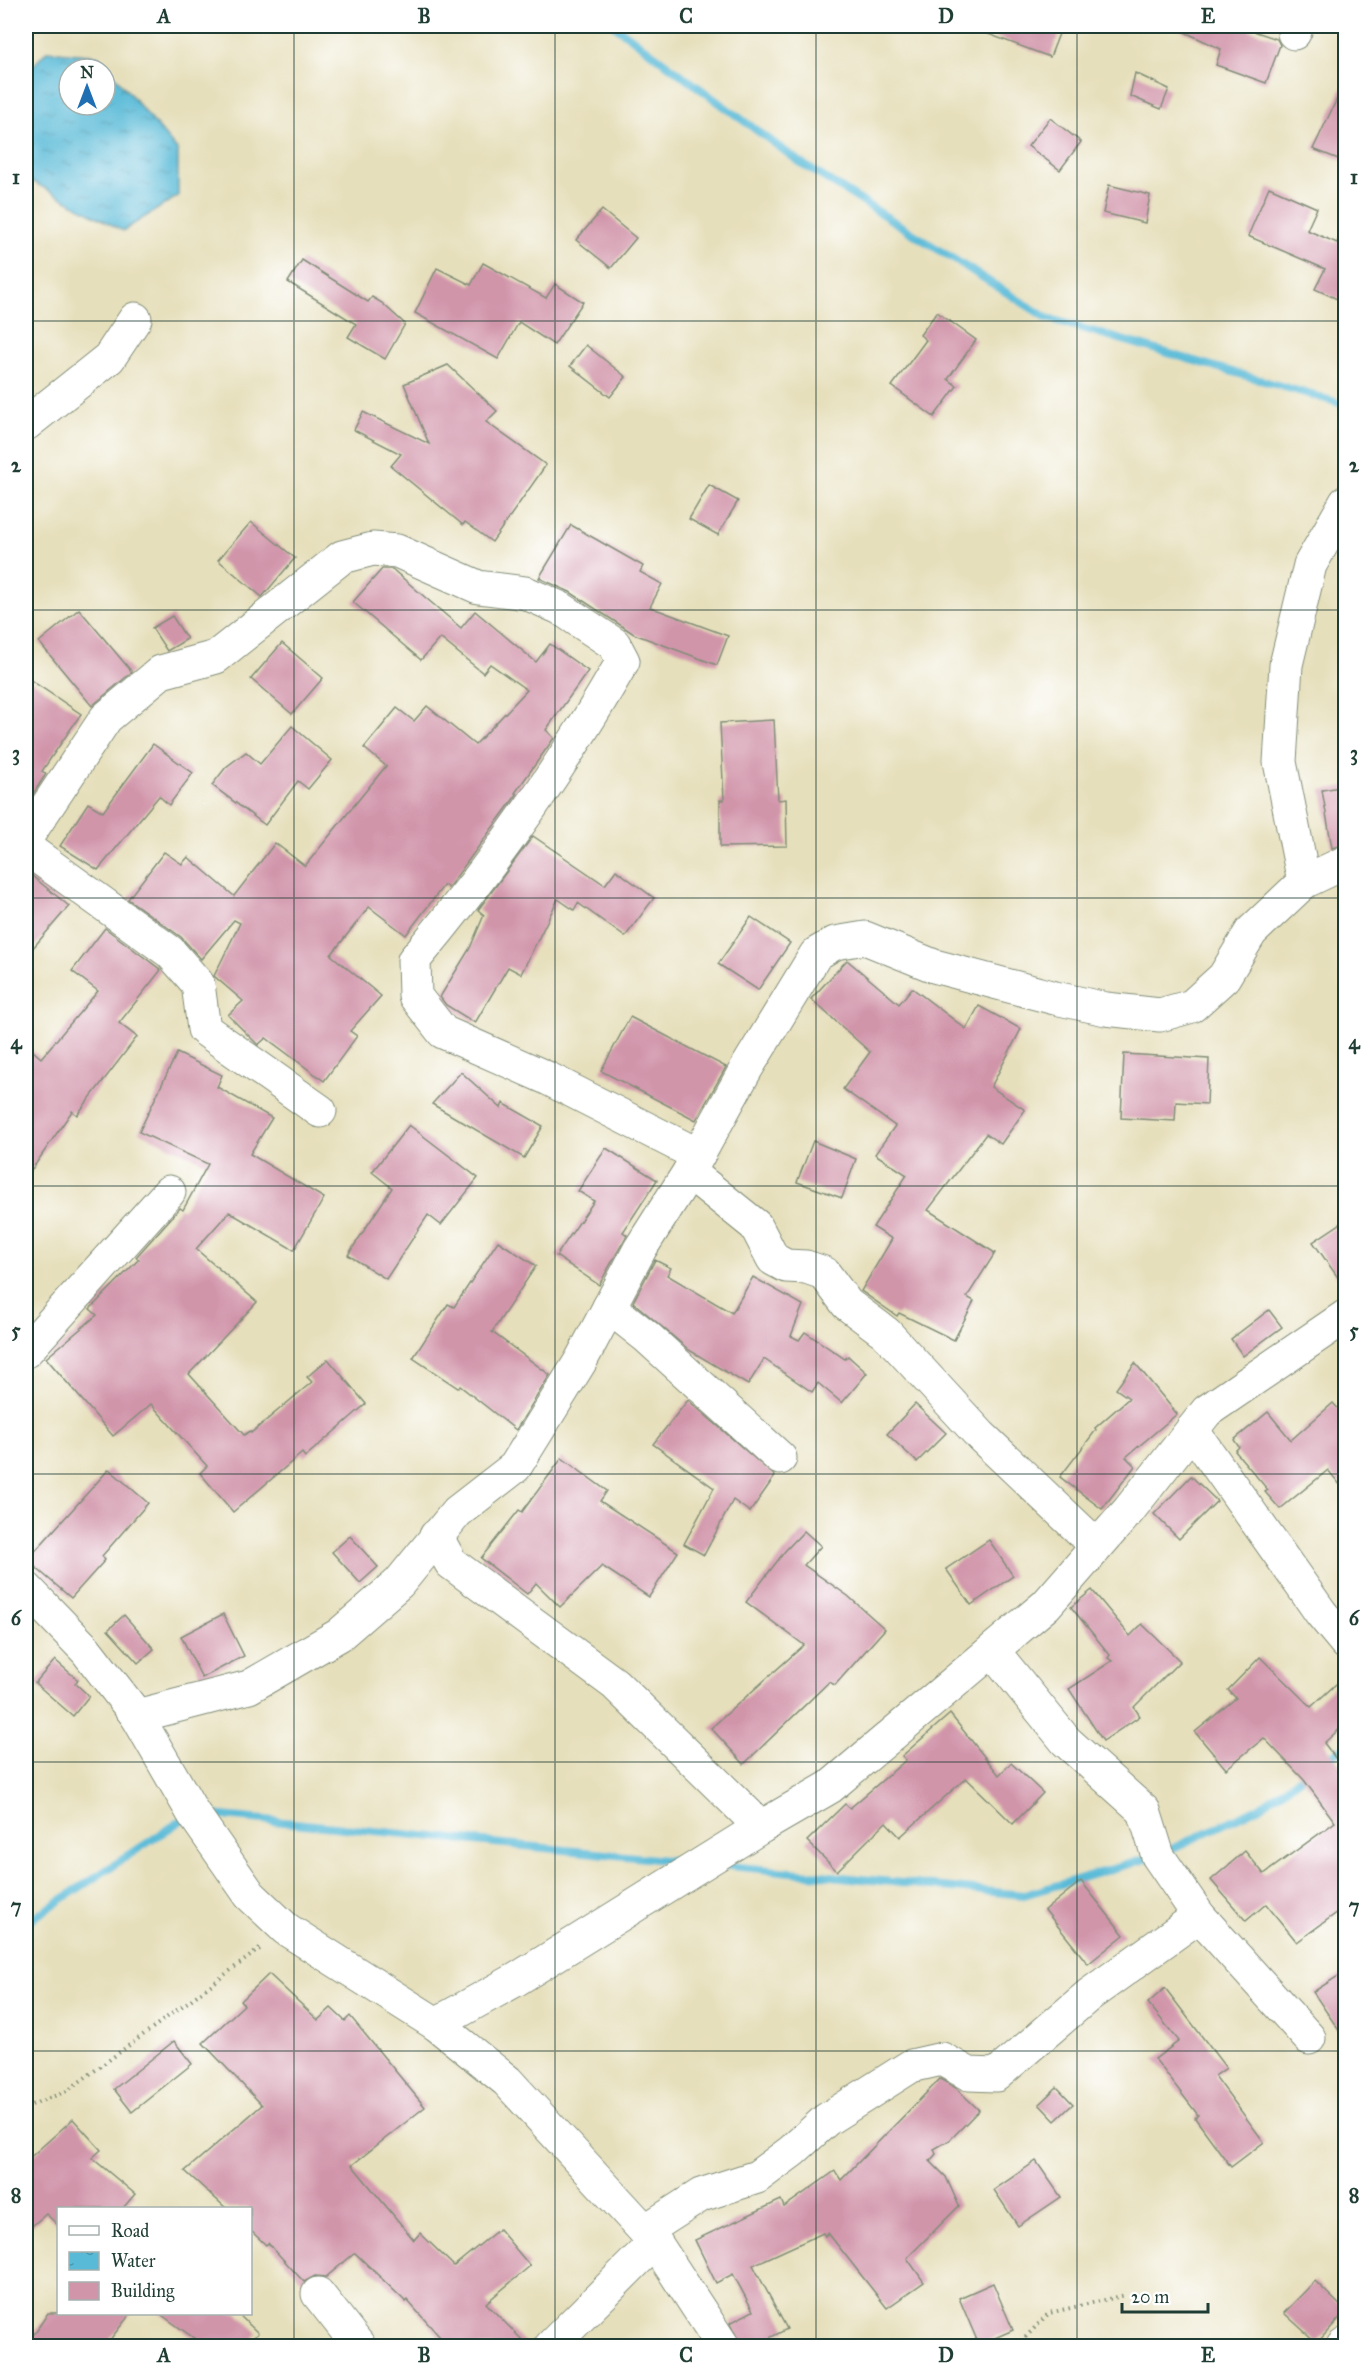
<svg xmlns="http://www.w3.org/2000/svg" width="1371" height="2372" font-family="'IM FELL Great Primer',serif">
<defs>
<pattern id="water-ripples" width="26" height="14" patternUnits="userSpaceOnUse" patternTransform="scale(1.5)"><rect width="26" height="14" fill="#58bad7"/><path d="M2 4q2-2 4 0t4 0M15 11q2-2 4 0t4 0" fill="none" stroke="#4898af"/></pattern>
</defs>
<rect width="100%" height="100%" fill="#fff"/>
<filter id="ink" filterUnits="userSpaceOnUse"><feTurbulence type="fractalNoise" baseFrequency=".0167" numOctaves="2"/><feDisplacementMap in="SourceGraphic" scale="12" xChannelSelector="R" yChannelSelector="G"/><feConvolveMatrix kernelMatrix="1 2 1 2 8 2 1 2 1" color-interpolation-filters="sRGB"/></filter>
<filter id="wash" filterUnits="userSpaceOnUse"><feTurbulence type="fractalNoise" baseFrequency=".008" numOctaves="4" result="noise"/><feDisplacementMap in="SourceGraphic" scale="24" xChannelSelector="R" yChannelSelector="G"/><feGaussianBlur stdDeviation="1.35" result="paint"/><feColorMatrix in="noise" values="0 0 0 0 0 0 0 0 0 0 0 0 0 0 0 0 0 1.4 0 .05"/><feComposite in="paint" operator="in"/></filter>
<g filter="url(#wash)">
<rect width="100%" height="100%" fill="#e6dfbb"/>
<path fill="url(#water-ripples)" stroke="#3c7c86" stroke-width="1.5" fill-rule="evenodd" d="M 47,51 L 98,56 L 178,151 L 178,196 L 123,231 L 26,178 L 26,73 ZM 69,69 L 105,69 L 105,105 L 69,105 Z"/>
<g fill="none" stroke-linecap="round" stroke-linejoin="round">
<g stroke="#58bad7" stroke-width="8">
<path d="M 615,26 L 801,163 L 1047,318 L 1346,405"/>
<path d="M 1325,1760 L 1346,1746"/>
<path d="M 203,1814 L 686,1862"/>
<path d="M 1165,1852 L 1258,1808 L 1310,1771"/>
<path d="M 720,1865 L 1024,1895 L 1153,1857"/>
<path d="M 26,1923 L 188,1816"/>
</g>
</g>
<g id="blocks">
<g fill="#d195aa">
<path d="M 972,26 L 1062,26 L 1050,57 L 972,28 Z"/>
<path d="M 1172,26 L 1239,26 L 1277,39 L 1280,45 L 1266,83 L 1216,65 L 1221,49 Z"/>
<path d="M 1135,73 L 1169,89 L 1161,109 L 1130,96 Z"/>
<path d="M 1346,80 L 1346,162 L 1313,149 Z"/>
<path d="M 1050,118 L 1081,142 L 1060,170 L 1028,146 Z"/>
<path d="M 1109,185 L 1150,195 L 1145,223 L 1103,213 Z"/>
<path d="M 1269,187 L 1317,208 L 1307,230 L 1337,243 L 1346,224 L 1346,303 L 1315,289 L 1325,269 L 1248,236 Z"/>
<path d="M 602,210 L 636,238 L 611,268 L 576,240 Z"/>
<path d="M 302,260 L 368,302 L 372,297 L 382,303 L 405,324 L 385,359 L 348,337 L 356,324 L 288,282 Z"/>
<path d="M 483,263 L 546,298 L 555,284 L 583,302 L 554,345 L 519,322 L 498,359 L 415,313 L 437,268 L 471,285 Z"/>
<path d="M 937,312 L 976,340 L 948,379 L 957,386 L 934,417 L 892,386 L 926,340 L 920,335 Z"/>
<path d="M 586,345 L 626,377 L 610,397 L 570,366 Z"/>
<path d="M 448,365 L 497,411 L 486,422 L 546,465 L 492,542 L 465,522 L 463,525 L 391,466 L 401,454 L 354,430 L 363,412 L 429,444 L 404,384 Z"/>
<path d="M 709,485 L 738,501 L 718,535 L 689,519 Z"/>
<path d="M 251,522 L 295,558 L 262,597 L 218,560 Z"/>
<path d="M 571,525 L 643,566 L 640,572 L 662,584 L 650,607 L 728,636 L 717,665 L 634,634 L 570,592 L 539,578 Z"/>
<path d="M 382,569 L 392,569 L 461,628 L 475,611 L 536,662 L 550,644 L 588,671 L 546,730 L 554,738 L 515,793 L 517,794 L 510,804 L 448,888 L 444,885 L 406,935 L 369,907 L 331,955 L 381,996 L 350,1031 L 357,1036 L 324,1081 L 266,1038 L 258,1045 L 228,1015 L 243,1001 L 214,976 L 240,923 L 234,920 L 201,959 L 181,937 L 128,899 L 164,852 L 182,864 L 188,857 L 234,896 L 275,843 L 305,866 L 386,766 L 364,748 L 397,708 L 414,721 L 427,706 L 475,745 L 527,690 L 490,664 L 483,673 L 440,638 L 421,660 L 353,602 Z"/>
<path d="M 79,609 L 132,672 L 92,706 L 39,642 Z"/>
<path d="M 172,616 L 187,639 L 167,651 L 152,628 Z"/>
<path d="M 282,643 L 323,678 L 292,714 L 251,679 Z"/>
<path d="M 26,677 L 81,714 L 42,771 L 46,774 L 26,805 Z"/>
<path d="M 774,720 L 778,800 L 786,799 L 787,846 L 720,847 L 720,800 L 724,800 L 720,723 Z"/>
<path d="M 292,726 L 332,760 L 308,789 L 298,781 L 265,825 L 212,785 L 226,767 L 246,752 L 260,764 Z"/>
<path d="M 153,744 L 193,773 L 169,805 L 159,796 L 98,870 L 60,846 L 88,803 L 103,812 Z"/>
<path d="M 1346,786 L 1346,844 L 1332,848 L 1322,790 Z"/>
<path d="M 533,836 L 605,885 L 616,870 L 654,898 L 625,937 L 578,903 L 574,910 L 558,899 L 521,974 L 508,967 L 475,1023 L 446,1005 L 440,997 L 470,948 L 484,915 L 478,910 Z"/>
<path d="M 26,871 L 69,906 L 26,956 Z"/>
<path d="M 751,917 L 790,943 L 758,990 L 718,964 Z"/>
<path d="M 105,928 L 161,970 L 119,1023 L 137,1037 L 77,1115 L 72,1111 L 26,1178 L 26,1045 L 41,1058 L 98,991 L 72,971 Z"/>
<path d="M 847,960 L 899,1004 L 912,988 L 966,1029 L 979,1006 L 1021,1029 L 991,1087 L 1025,1110 L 1001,1144 L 986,1134 L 928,1210 L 995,1253 L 967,1297 L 974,1301 L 954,1340 L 899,1313 L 897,1316 L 861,1291 L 892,1239 L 873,1227 L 907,1175 L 875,1154 L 895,1126 L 843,1089 L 870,1052 L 811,999 Z"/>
<path d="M 630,1017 L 726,1067 L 696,1120 L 601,1071 Z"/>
<path d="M 177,1053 L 222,1075 L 217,1087 L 272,1118 L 250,1154 L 324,1198 L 294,1250 L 229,1212 L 196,1249 L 257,1302 L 189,1374 L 244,1435 L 250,1431 L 251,1433 L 312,1382 L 307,1377 L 328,1359 L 366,1404 L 305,1457 L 302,1453 L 233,1512 L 200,1473 L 207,1466 L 151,1404 L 113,1436 L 46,1358 L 97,1315 L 90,1309 L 139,1259 L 136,1257 L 180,1208 L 183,1210 L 208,1164 L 139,1132 Z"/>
<path d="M 1124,1054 L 1209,1059 L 1207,1104 L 1176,1102 L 1175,1121 L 1121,1118 Z"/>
<path d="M 461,1072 L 501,1108 L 503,1103 L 543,1126 L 524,1158 L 432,1104 Z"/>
<path d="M 409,1125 L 478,1178 L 441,1225 L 428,1215 L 386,1279 L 348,1255 L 392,1188 L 372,1172 Z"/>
<path d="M 813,1141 L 856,1159 L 842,1198 L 797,1182 Z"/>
<path d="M 606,1148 L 657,1180 L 623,1232 L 627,1235 L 599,1285 L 556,1256 L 594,1201 L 578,1191 Z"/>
<path d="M 1346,1220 L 1346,1289 L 1313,1242 Z"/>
<path d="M 498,1241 L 536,1266 L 492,1332 L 550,1375 L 516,1430 L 460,1386 L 458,1388 L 413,1358 L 448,1304 L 454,1307 Z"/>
<path d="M 655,1260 L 671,1268 L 667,1275 L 732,1313 L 753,1277 L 803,1305 L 791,1336 L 799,1340 L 805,1332 L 845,1359 L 848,1356 L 867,1373 L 842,1403 L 818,1383 L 812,1392 L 764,1359 L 748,1385 L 689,1350 L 633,1302 Z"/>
<path d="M 1269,1310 L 1282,1327 L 1243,1356 L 1231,1339 Z"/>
<path d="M 1135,1363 L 1177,1414 L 1126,1457 L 1135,1466 L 1102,1509 L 1060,1477 L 1096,1430 L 1095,1428 L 1129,1398 L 1116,1389 Z"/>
<path d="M 688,1400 L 775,1476 L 750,1512 L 733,1500 L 704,1555 L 684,1544 L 714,1488 L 653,1444 Z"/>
<path d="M 1333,1403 L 1346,1417 L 1346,1492 L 1328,1470 L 1280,1509 L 1265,1492 L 1268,1490 L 1235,1451 L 1239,1447 L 1234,1440 L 1268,1412 L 1291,1440 Z"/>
<path d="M 915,1404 L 946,1433 L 917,1462 L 887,1434 Z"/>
<path d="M 562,1458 L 607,1491 L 600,1501 L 678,1552 L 649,1597 L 602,1566 L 560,1607 L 536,1583 L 527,1594 L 481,1558 L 519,1510 L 522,1512 Z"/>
<path d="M 109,1469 L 148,1503 L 102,1556 L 105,1560 L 71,1598 L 27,1560 Z"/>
<path d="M 1191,1476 L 1217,1501 L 1179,1539 L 1154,1514 Z"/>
<path d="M 804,1531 L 821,1546 L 804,1565 L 848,1596 L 885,1629 L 835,1685 L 829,1682 L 744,1764 L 711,1728 L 804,1645 L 746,1602 L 785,1551 Z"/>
<path d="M 350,1536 L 378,1567 L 360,1583 L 332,1552 Z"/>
<path d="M 989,1540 L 1013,1576 L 971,1605 L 946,1569 Z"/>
<path d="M 1092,1590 L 1130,1636 L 1142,1624 L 1180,1661 L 1134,1707 L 1140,1716 L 1103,1741 L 1069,1689 L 1112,1661 L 1108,1658 L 1110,1655 L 1071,1607 Z"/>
<path d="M 223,1614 L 244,1656 L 202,1678 L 181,1636 Z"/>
<path d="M 124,1615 L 154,1649 L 138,1663 L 108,1630 Z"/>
<path d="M 1260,1657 L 1311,1707 L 1346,1675 L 1346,1723 L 1324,1743 L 1346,1772 L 1346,1906 L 1297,1942 L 1266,1904 L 1246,1921 L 1211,1880 L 1245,1851 L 1264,1874 L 1335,1822 L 1304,1780 L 1264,1738 L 1226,1769 L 1195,1732 L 1236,1698 L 1228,1690 Z"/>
<path d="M 55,1660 L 78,1680 L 75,1683 L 89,1696 L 73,1716 L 35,1683 Z"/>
<path d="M 950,1714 L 999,1775 L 1011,1763 L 1043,1793 L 1013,1824 L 966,1778 L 900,1837 L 886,1822 L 837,1871 L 807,1841 L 845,1804 L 850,1808 L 906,1760 L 902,1756 Z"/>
<path d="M 1081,1881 L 1124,1935 L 1088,1964 L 1045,1910 Z"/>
<path d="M 1346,1971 L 1346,2041 L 1313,1992 Z"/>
<path d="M 269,1974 L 318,2020 L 331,2008 L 345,2021 L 350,2016 L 425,2107 L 352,2165 L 414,2240 L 420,2233 L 454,2266 L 499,2229 L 530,2266 L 486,2303 L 528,2346 L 448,2346 L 407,2300 L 406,2302 L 355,2253 L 326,2277 L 315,2276 L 304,2282 L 268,2243 L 266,2245 L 250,2230 L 250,2208 L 226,2208 L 185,2171 L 262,2105 L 203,2043 L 244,2005 L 241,2001 Z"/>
<path d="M 1165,1988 L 1226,2068 L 1215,2076 L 1264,2142 L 1231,2167 L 1195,2118 L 1198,2115 L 1155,2059 L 1179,2041 L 1148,2003 Z"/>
<path d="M 174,2041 L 192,2064 L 132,2112 L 114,2089 Z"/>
<path d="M 940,2079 L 956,2088 L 979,2110 L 950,2140 L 934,2149 L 936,2154 L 930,2161 L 946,2177 L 959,2206 L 907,2258 L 924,2282 L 887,2308 L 828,2233 L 825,2236 L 823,2233 L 753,2265 L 787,2329 L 754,2346 L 741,2346 L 730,2323 L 753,2311 L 733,2274 L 716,2283 L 695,2240 L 781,2200 L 784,2207 L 835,2171 L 841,2180 Z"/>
<path d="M 1057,2087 L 1073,2104 L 1055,2121 L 1039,2104 Z"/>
<path d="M 73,2119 L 101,2150 L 92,2158 L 135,2194 L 123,2208 L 58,2208 L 58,2225 L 46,2214 L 26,2231 L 26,2161 Z"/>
<path d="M 1036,2161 L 1061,2197 L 1018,2226 L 994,2190 Z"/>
<path d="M 1315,2281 L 1346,2311 L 1317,2343 L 1284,2313 Z"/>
<path d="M 993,2283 L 1013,2330 L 979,2345 L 959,2298 Z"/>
<path d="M 48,2313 L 131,2313 L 105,2346 L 26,2346 Z"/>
<path d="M 159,2313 L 237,2313 L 258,2333 L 245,2346 L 205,2346 Z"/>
</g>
</g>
</g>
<g filter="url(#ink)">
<use href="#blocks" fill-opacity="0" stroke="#828e78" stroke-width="1.5"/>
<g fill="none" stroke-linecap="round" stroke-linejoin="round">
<g stroke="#828e78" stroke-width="35">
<g id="minor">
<path d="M 1294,33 L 1297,26"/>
<path d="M 26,424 L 109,358 L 135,319"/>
<path d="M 26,838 L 106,718 L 161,672 L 216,657 L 342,557 L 373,549 L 397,551 L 478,587 L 526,593 L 560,608 L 614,644 L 623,661 C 563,766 492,867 414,960 L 415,996 L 443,1032 L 547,1078 L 698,1155"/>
<path d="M 26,848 L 170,952 L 198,984 L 204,1029 L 320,1111"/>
<path d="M 1304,882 L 1280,762 L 1286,665 L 1310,565 L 1346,502"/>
<path d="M 689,1172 L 756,1226 L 773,1259 L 786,1266 L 806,1267 L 824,1273 L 847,1304 L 886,1333 L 981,1436 L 1097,1546"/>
<path d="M 609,1307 L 647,1337 L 780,1458"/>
<path d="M 26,1351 L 169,1192"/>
<path d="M 1192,1430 L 1321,1613 L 1346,1643"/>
<path d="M 436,1536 L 451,1563 L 615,1684 L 761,1827 L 830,1787 L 1046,1605 L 1129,1510 L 1207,1411 L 1346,1316"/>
<path d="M 26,1588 L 86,1650 L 137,1716 L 193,1813 L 250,1895 L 286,1929 L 436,2024 L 507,2081 L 655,2242 L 551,2346"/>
<path d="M 993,1651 L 1066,1741 L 1144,1811 L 1158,1856 L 1199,1916 L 1309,2038"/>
<path d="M 137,1716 L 249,1687 L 339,1635 L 399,1583 L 457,1512 L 515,1467 L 580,1362 L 640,1249 L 689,1172 L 746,1069 L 816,954 L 835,943 L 865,938 L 934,966 L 1055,998 L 1106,1009 L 1160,1015 L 1192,1006 L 1224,977 L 1251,932 L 1304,882 L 1346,862"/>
<path d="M 436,2024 L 517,1979 L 761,1827"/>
<path d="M 645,2231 L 701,2195 L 757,2177 L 792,2151 L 826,2120 L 911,2066 L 942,2059 L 969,2074 L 996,2075 L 1089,1995 L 1199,1916"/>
<path d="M 655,2242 L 723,2346"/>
<path d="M 318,2294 L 359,2346"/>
<path d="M 1343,2346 L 1346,2344"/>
</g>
</g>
<g stroke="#828e78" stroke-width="4" stroke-dasharray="1.5 4.5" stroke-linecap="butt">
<path d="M 26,2107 L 67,2091 L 261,1948"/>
<path d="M 1017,2346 L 1049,2313 L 1126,2295"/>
</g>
<use href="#minor" stroke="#fff" stroke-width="33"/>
</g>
</g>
<path fill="none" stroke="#1f3d34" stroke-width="1.5" stroke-opacity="0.55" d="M 294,26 L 294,2346M 555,26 L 555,2346M 816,26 L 816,2346M 1077,26 L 1077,2346M 26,321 L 1346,321M 26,610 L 1346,610M 26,898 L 1346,898M 26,1186 L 1346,1186M 26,1474 L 1346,1474M 26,1762 L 1346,1762M 26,2051 L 1346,2051"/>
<rect width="1371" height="2372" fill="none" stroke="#fff" stroke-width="66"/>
<rect x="57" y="2207" width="195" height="108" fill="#ffffff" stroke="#a5b1ae" stroke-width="1.5"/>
<rect x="69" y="2226" width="30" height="9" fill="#ffffff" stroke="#a5b1ae" stroke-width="1.5"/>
<text x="111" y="2237" font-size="18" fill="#1f3d34">Road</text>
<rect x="69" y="2252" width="30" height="18" fill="url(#water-ripples)" stroke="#a5b1ae" stroke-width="1.5"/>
<text x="111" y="2267" font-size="18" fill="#1f3d34">Water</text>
<rect x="69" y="2282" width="30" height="18" fill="#d195aa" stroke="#a5b1ae" stroke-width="1.5"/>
<text x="111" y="2297" font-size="18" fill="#1f3d34">Building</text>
<g transform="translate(87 87)"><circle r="28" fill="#ffffff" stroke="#a5b1ae" stroke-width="1.5"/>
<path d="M0-4.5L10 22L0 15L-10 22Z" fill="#1f6fb2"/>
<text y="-9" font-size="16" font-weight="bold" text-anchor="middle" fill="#1f3d34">N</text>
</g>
<path d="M1122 2303v9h86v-9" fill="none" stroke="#1f3d34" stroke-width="3"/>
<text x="1131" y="2303" font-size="18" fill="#1f3d34" stroke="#ffffff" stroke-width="4.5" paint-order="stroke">20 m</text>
<rect x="33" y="33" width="1305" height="2306" fill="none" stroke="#1f3d34" stroke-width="2"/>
<g font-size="20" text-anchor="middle" font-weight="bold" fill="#1f3d34">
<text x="164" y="23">A</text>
<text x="424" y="23">B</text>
<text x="686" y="23">C</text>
<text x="946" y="23">D</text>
<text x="1208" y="23">E</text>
<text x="16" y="184">1</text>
<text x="1354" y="184">1</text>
<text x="16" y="472">2</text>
<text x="1354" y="472">2</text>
<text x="16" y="760">3</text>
<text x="1354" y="760">3</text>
<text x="16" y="1049">4</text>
<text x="1354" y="1049">4</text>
<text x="16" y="1337">5</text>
<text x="1354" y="1337">5</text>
<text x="16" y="1625">6</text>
<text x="1354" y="1625">6</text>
<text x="16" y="1913">7</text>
<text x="1354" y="1913">7</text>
<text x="16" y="2202">8</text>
<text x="1354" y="2202">8</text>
<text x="164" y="2362">A</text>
<text x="424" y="2362">B</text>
<text x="686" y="2362">C</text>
<text x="946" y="2362">D</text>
<text x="1208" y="2362">E</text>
</g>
</svg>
